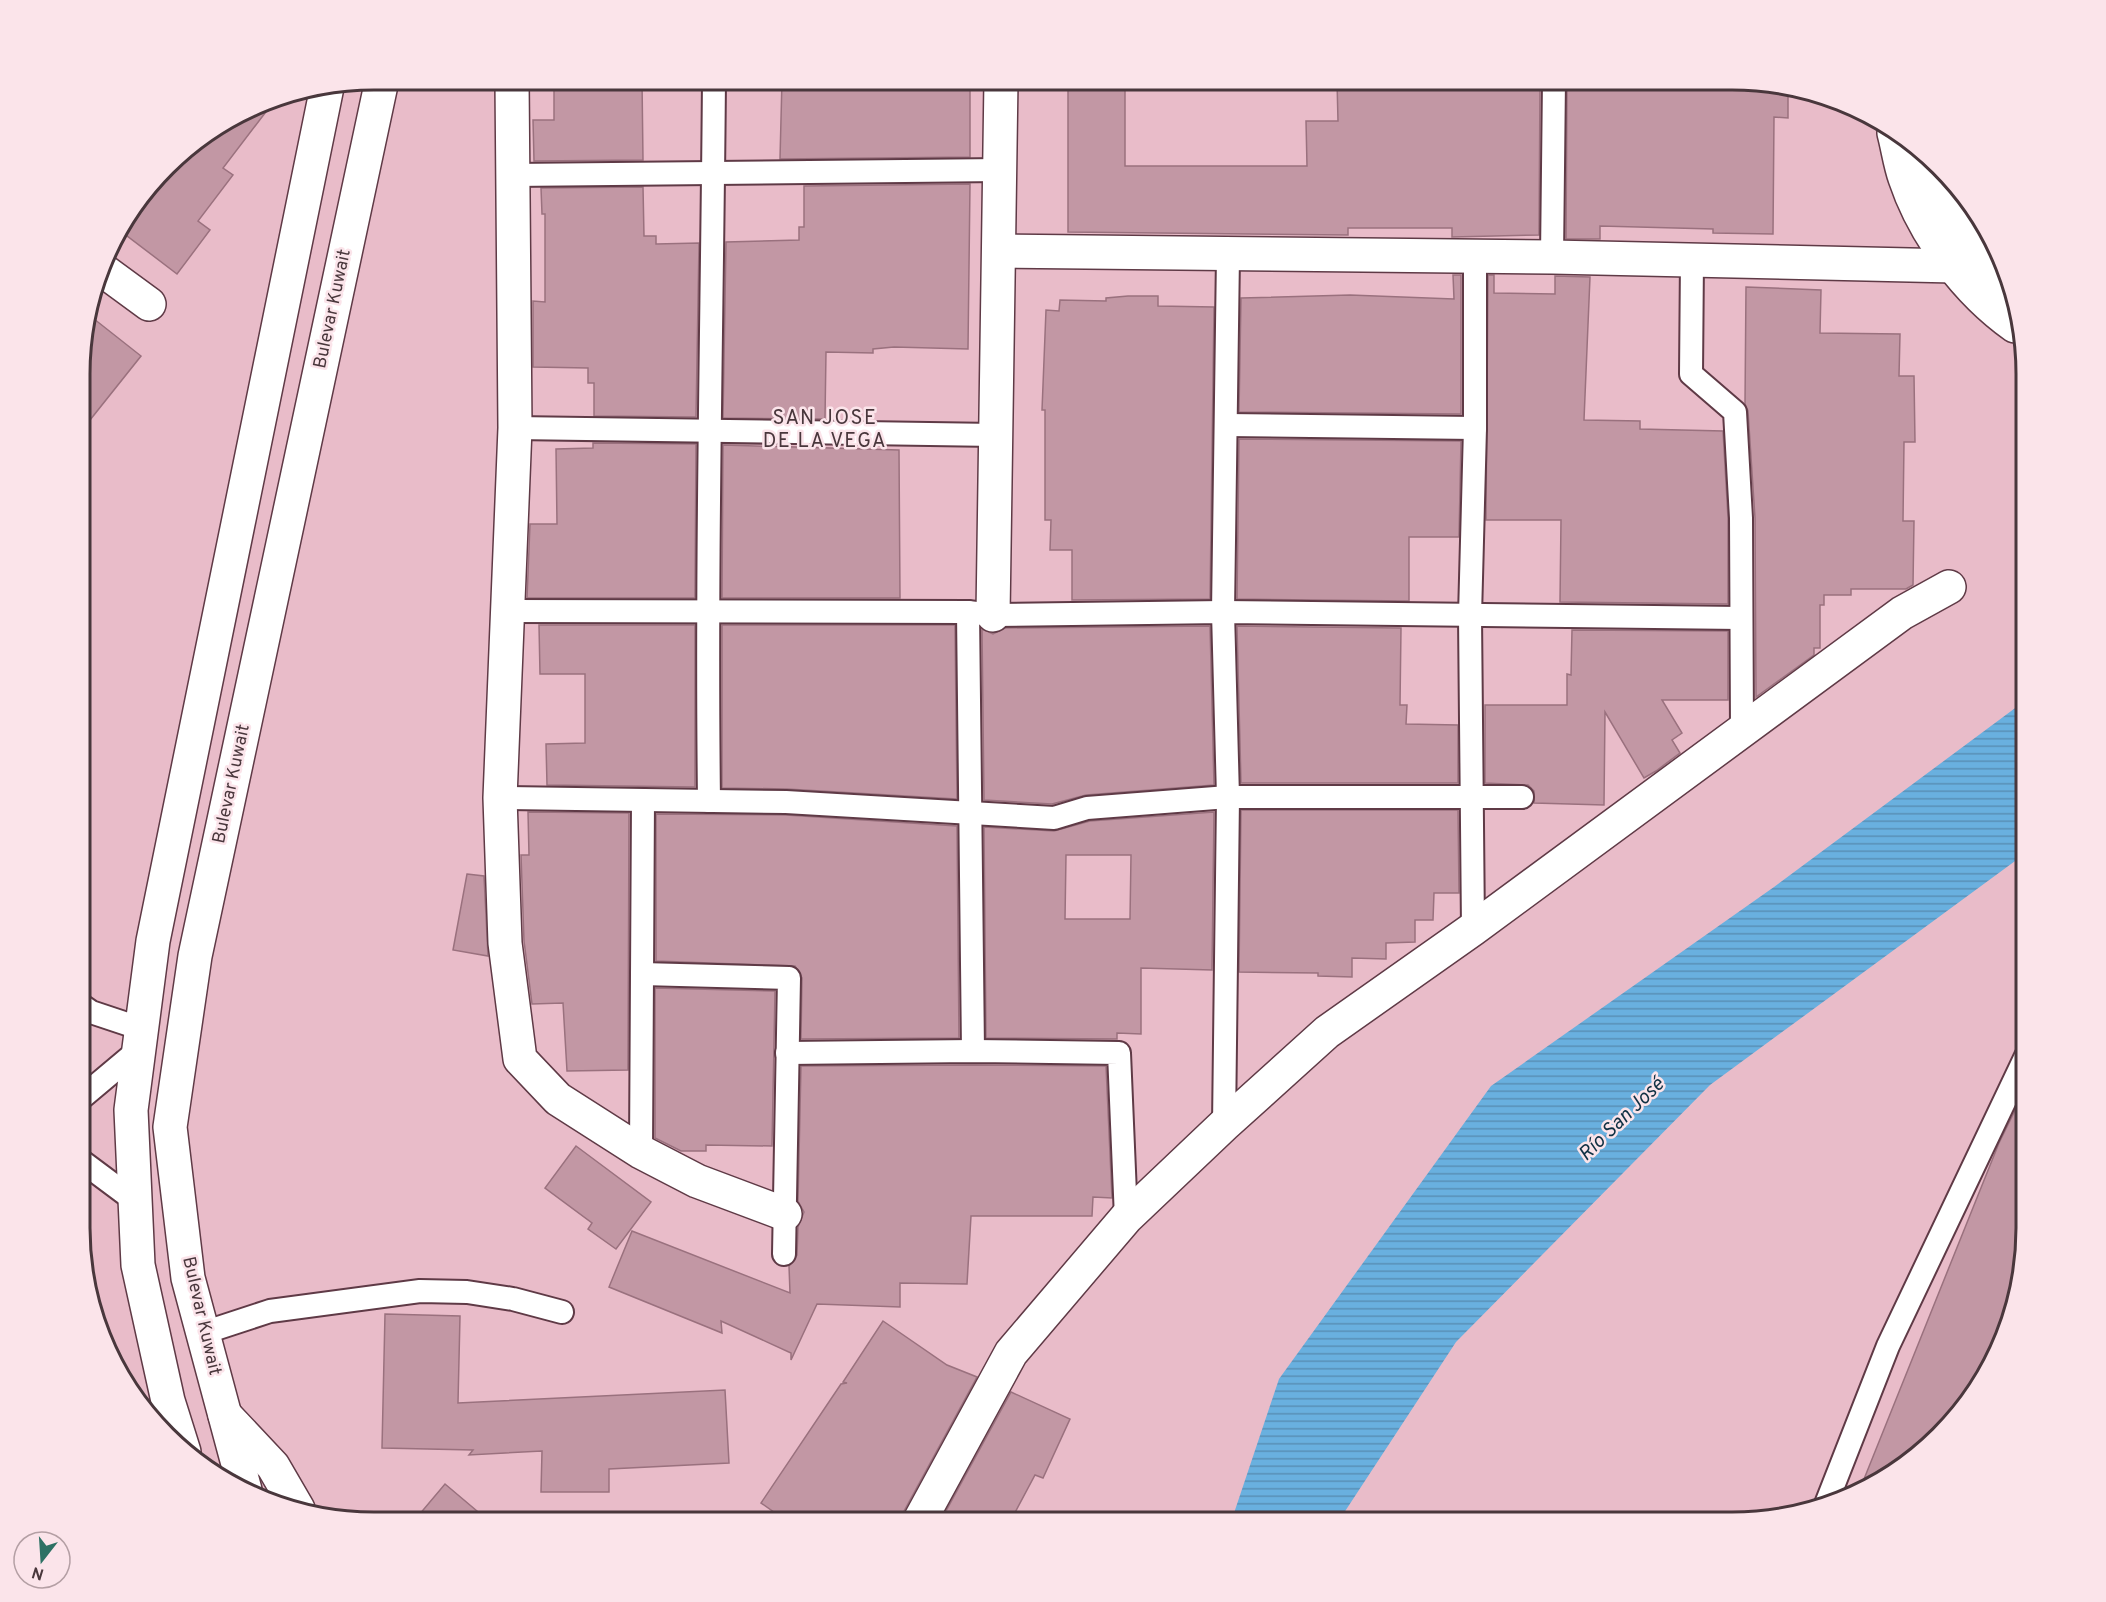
<svg xmlns="http://www.w3.org/2000/svg" width="2106" height="1602" font-family="Overpass,sans-serif">
<defs>
<pattern id="water-rules" width="6" height="5" patternUnits="userSpaceOnUse" patternTransform="scale(1.5)"><rect width="6" height="5" fill="#69b0df"/><path d="M0 2.5h6" fill="none" stroke="#5890b6"/></pattern>
</defs>
<rect width="100%" height="100%" fill="#e9bcc9"/>
<path fill="url(#water-rules)" d="M 2026,700 L 2026,853 L 1710,1085 L 1456,1342 L 1338,1522 L 1231,1522 L 1279,1379 L 1491,1086 L 1774,887 Z"/>
<g fill="#c297a4" stroke="#9a717e" stroke-width="1.5" fill-rule="evenodd">
<path d="M 554,80 L 642,80 L 643,160 L 534,161 L 533,120 L 554,120 Z"/>
<path d="M 782,80 L 970,80 L 970,157 L 780,159 Z"/>
<path d="M 1068,80 L 1125,80 L 1125,166 L 1307,166 L 1306,121 L 1338,121 L 1337,81 L 1537,80 L 1540,82 L 1539,235 L 1452,237 L 1452,228 L 1348,228 L 1348,235 L 1068,232 Z"/>
<path d="M 1609,80 L 1751,80 L 1788,89 L 1788,118 L 1774,117 L 1773,234 L 1713,233 L 1713,229 L 1600,226 L 1600,239 L 1566,239 L 1567,83 L 1608,84 Z"/>
<path d="M 278,96 L 223,168 L 233,175 L 198,221 L 210,230 L 177,274 L 118,229 L 180,152 Z"/>
<path d="M 970,184 L 968,349 L 894,347 L 873,349 L 873,353 L 826,352 L 825,419 L 723,418 L 726,242 L 799,240 L 799,227 L 804,227 L 804,186 Z"/>
<path d="M 643,187 L 644,236 L 656,236 L 656,244 L 699,243 L 696,417 L 594,416 L 594,383 L 588,383 L 588,368 L 533,367 L 533,301 L 545,302 L 545,214 L 542,214 L 541,188 Z"/>
<path d="M 1453,275 L 1461,275 L 1461,414 L 1239,412 L 1241,298 L 1350,295 L 1454,299 Z"/>
<path d="M 1488,275 L 1494,275 L 1494,293 L 1555,294 L 1555,276 L 1590,277 L 1584,420 L 1640,421 L 1640,429 L 1723,431 L 1728,518 L 1728,604 L 1560,602 L 1561,520 L 1486,520 Z"/>
<path d="M 1746,287 L 1821,290 L 1820,333 L 1900,334 L 1899,376 L 1914,376 L 1915,442 L 1904,442 L 1903,521 L 1914,521 L 1913,585 L 1906,589 L 1851,589 L 1851,595 L 1824,595 L 1824,605 L 1820,605 L 1820,648 L 1814,648 L 1814,655 L 1756,697 L 1755,518 L 1748,411 L 1745,404 Z"/>
<path d="M 1128,296 L 1158,296 L 1158,306 L 1214,307 L 1210,599 L 1072,600 L 1072,550 L 1050,550 L 1051,520 L 1045,520 L 1045,410 L 1042,410 L 1046,310 L 1059,311 L 1060,300 L 1106,301 L 1106,298 Z"/>
<path d="M 89,315 L 141,356 L 82,430 L 82,336 Z"/>
<path d="M 1239,439 L 1461,441 L 1459,537 L 1409,537 L 1409,601 L 1237,599 Z"/>
<path d="M 593,443 L 696,444 L 695,598 L 527,598 L 530,524 L 557,524 L 556,449 L 593,448 Z"/>
<path d="M 723,445 L 899,450 L 900,598 L 722,598 Z"/>
<path d="M 539,625 L 695,625 L 695,787 L 547,785 L 546,744 L 585,743 L 585,674 L 540,674 Z"/>
<path d="M 722,625 L 955,625 L 957,799 L 787,789 L 722,788 Z"/>
<path d="M 1210,626 L 1214,785 L 1086,795 L 1052,804 L 984,800 L 982,629 L 993,634 L 1005,628 Z"/>
<path d="M 1237,626 L 1401,628 L 1400,705 L 1407,705 L 1406,724 L 1458,725 L 1458,783 L 1241,783 Z"/>
<path d="M 1572,630 L 1728,631 L 1728,700 L 1662,700 L 1682,733 L 1672,740 L 1680,753 L 1656,771 L 1644,778 L 1605,712 L 1604,805 L 1534,803 L 1534,791 L 1528,785 L 1485,783 L 1485,705 L 1567,705 L 1567,674 L 1571,675 Z"/>
<path d="M 1241,810 L 1458,810 L 1459,893 L 1434,893 L 1433,920 L 1415,920 L 1415,942 L 1386,943 L 1386,959 L 1352,958 L 1352,977 L 1318,976 L 1318,973 L 1239,972 Z"/>
<path d="M 528,812 L 629,813 L 628,1070 L 567,1071 L 563,1003 L 532,1004 L 524,941 L 521,855 L 529,855 Z"/>
<path d="M 1214,812 L 1212,970 L 1141,968 L 1141,1034 L 1117,1033 L 1117,1039 L 986,1038 L 984,827 L 1054,831 L 1090,821 ZM 1066,855 L 1131,855 L 1130,919 L 1065,919 Z"/>
<path d="M 656,814 L 786,815 L 957,826 L 959,1038 L 801,1039 L 802,978 L 795,966 L 656,961 Z"/>
<path d="M 467,874 L 484,876 L 488,956 L 453,950 Z"/>
<path d="M 655,988 L 775,991 L 772,1146 L 706,1145 L 706,1151 L 681,1151 L 655,1138 Z"/>
<path d="M 973,1065 L 1106,1066 L 1112,1198 L 1093,1197 L 1092,1216 L 971,1216 L 967,1284 L 900,1283 L 900,1307 L 817,1304 L 791,1360 L 791,1353 L 721,1321 L 722,1333 L 609,1287 L 632,1231 L 790,1293 L 789,1266 L 797,1255 L 798,1227 L 804,1212 L 798,1201 L 801,1066 Z"/>
<path d="M 2026,1088 L 2026,1247 L 2004,1341 L 1954,1422 L 1858,1494 L 1999,1143 Z"/>
<path d="M 576,1146 L 651,1202 L 616,1249 L 588,1229 L 592,1223 L 545,1188 Z"/>
<path d="M 385,1314 L 460,1316 L 458,1403 L 725,1390 L 729,1463 L 609,1469 L 609,1492 L 541,1492 L 542,1451 L 469,1455 L 473,1450 L 382,1448 Z"/>
<path d="M 883,1321 L 947,1365 L 977,1377 L 903,1513 L 900,1522 L 788,1522 L 761,1503 L 841,1384 L 847,1383 L 843,1382 Z"/>
<path d="M 1011,1392 L 1070,1419 L 1043,1478 L 1035,1475 L 1010,1522 L 940,1522 Z"/>
<path d="M 445,1484 L 490,1522 L 413,1522 Z"/>
</g>
<g fill="none" stroke-linecap="round" stroke-linejoin="round">
<g stroke="#5f3a46" stroke-width="26">
<g id="service">
<path d="M 512,175 L 1001,170"/>
<path d="M 1552,257 L 1554,80"/>
<path d="M 1692,259 L 1691,374 L 1735,412 L 1741,518 L 1742,732"/>
<path d="M 1226,425 L 1475,428"/>
<path d="M 515,428 L 996,435"/>
<path d="M 505,611 L 968,612 L 993,615 L 1223,612 L 1741,618"/>
<path d="M 968,612 L 973,1051"/>
<path d="M 500,798 L 786,802 L 1054,818 L 1087,808 L 1228,797 L 1522,797"/>
<path d="M 709,801 C 706,560 712,320 714,80"/>
<path d="M 1473,929 L 1470,616 L 1475,428 L 1475,258"/>
<path d="M 642,974 L 789,978 L 784,1254"/>
<path d="M 81,1005 L 91,1012 L 139,1028"/>
<path d="M 787,1053 L 973,1051 L 1119,1053 L 1126,1218"/>
<path d="M 80,1099 L 136,1052"/>
<path d="M 1224,1125 L 1228,797 L 1223,612 L 1228,255"/>
<path d="M 641,1152 L 643,800"/>
<path d="M 80,1160 L 135,1201"/>
<path d="M 203,1333 L 270,1311 L 420,1291 L 467,1292 L 513,1299 L 562,1312"/>
<path d="M 1826,1504 L 1888,1346 L 2026,1056"/>
</g>
</g>
<g stroke="#5f3a46" stroke-width="36">
<g id="minor">
<path d="M 512,80 L 515,428 L 500,798 L 505,943 L 520,1059 L 558,1099 L 641,1152 L 697,1181 L 785,1214"/>
<path d="M 999,251 L 1552,257 L 1954,266"/>
<path d="M 104,271 L 149,304"/>
<path d="M 993,615 L 1001,80"/>
<path d="M 225,1415 L 273,1466 L 298,1509"/>
<path d="M 919,1522 L 1011,1353 L 1126,1218 L 1224,1125 L 1327,1032 L 1473,929 L 1902,613 L 1949,587"/>
</g>
</g>
<g stroke="#5f3a46" stroke-width="36">
<g id="secondary">
<path d="M 1894,133 C 1898,148 1900,164 1905,178 C 1924,235 1967,292 2015,326"/>
<path d="M 1984,228 L 1997,248"/>
</g>
</g>
<g stroke="#5f3a46" stroke-width="36">
<g id="primary">
<path d="M 1922,150 C 1930,193 1972,254 2005,281"/>
<path d="M 184,1452 L 168,1401 L 138,1265 L 131,1110 L 153,941 L 327,87"/>
<path d="M 245,1490 L 188,1278 L 170,1127 L 195,956 L 382,80"/>
</g>
</g>
<use href="#service" stroke="#fff" stroke-width="22"/>
<use href="#minor" stroke="#fff" stroke-width="33"/>
<use href="#secondary" stroke="#fff" stroke-width="33"/>
<use href="#primary" stroke="#fff" stroke-width="33"/>
</g>
<g text-anchor="middle" dominant-baseline="central" stroke-width="5" stroke-linejoin="round" paint-order="stroke">
<g font-size="18" fill="#49373c" stroke="#fbe4ea">
<text transform="translate(333 309) rotate(-78)">Bulevar Kuwait</text>
<text transform="translate(232 784) rotate(-78)">Bulevar Kuwait</text>
<text transform="translate(201 1316) rotate(77)">Bulevar Kuwait</text>
</g>
<g font-size="20" letter-spacing="1.5" fill="#49373c" stroke="#fbe4ea">
<text x="825" y="419">SAN JOSE<tspan x="825" dy="23">DE LA VEGA</tspan></text>
</g>
<g font-size="20" font-style="italic" fill="#0f3043" stroke="#fbe4ea">
<text transform="translate(1622 1120) rotate(-44)">Río San José</text>
</g>
</g>
<path d="M0 0H2106V1602H0ZM374 90H1732A284 284 0 0 1 2016 374V1228A284 284 0 0 1 1732 1512H374A284 284 0 0 1 90 1228V374A284 284 0 0 1 374 90Z" fill="#fbe4ea" fill-rule="evenodd"/>
<path fill="none" stroke="#49373c" stroke-width="3" d="M374 90H1732A284 284 0 0 1 2016 374V1228A284 284 0 0 1 1732 1512H374A284 284 0 0 1 90 1228V374A284 284 0 0 1 374 90Z"/>
<g transform="translate(42 1560) rotate(197)"><circle r="28" fill="#fbe4ea" stroke="#b49fa4" stroke-width="1.5"/>
<path d="M0-4.5L10 22L0 15L-10 22Z" fill="#2d7164"/>
<text y="-9" font-size="16" font-weight="bold" text-anchor="middle" fill="#49373c">N</text>
</g>
</svg>
